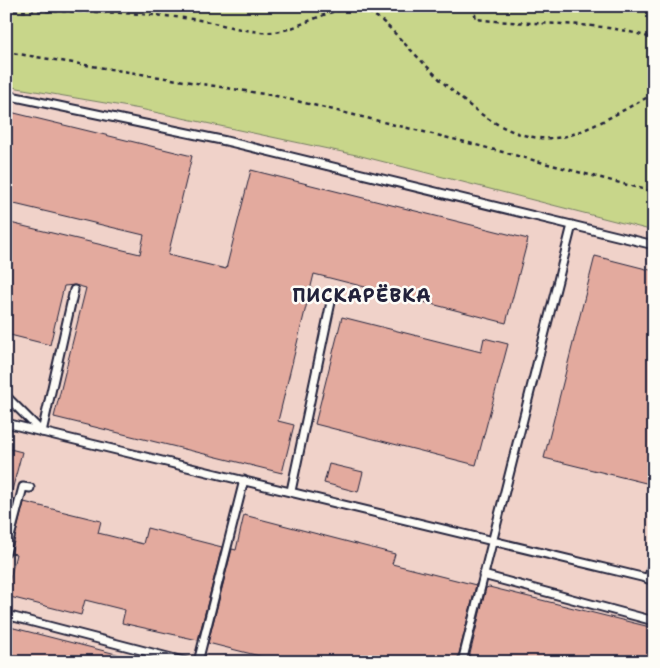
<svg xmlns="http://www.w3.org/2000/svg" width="660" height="668" font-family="'Shantell Sans',sans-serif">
<rect width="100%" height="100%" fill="#f5e3dc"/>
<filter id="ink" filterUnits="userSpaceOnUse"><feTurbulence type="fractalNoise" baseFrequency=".02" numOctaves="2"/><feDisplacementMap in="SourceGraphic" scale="10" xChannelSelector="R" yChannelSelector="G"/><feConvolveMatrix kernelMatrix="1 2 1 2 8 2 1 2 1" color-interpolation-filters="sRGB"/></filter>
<g filter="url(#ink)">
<path fill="#f0d2c9" d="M 6,86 L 140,109 L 361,156 L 654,231 L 654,662 L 6,662 Z"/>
<path fill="#c8d68a" stroke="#757c62" d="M 6,6 L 614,6 L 654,12 L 654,231 L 361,156 L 140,109 L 6,86 Z"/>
<g fill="#e3aa9e" stroke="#22223b">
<path d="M 6,111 L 192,156 L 168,255 L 226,269 L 251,170 L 528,239 L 506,323 L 314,274 L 278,421 L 294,425 L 282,473 L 54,417 L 86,288 L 75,285 L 64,286 L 50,345 L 6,334 L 6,222 L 140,254 L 144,235 L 6,202 Z"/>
<path d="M 595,256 L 654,271 L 654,485 L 544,458 Z"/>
<path d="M 342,317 L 481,352 L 484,338 L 508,344 L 476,465 L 315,424 Z"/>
<path d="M 6,448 L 22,452 L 10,498 L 6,498 Z"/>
<path d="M 329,464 L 363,472 L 358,492 L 324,483 Z"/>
<path d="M 6,498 L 14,500 L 6,530 Z"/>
<path d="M 24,502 L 101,521 L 98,533 L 143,544 L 147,528 L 222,547 L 198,640 L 122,623 L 125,610 L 85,600 L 81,615 L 6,596 L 16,554 L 11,553 Z"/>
<path d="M 244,515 L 395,554 L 392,564 L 476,585 L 457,662 L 283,662 L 208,643 L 232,549 L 236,550 Z"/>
<path d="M 489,587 L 654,628 L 654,662 L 468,662 L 486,588 Z"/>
<path d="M 6,626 L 132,658 L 131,662 L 6,662 Z"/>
</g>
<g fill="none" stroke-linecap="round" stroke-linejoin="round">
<g stroke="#22223b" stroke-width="11">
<g id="lane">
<path d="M 6,95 L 226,141 L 654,245"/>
<path d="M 6,396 L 42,432 L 654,580"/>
<path d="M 6,423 L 42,432 L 74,290"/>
<path d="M 291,491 L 331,302"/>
<path d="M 6,552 L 23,487 L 30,488"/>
<path d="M 483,575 L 654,621"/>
<path d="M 648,579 L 654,560"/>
<path d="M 6,615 L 187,662"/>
<path d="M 198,662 L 244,480"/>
<path d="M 462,662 L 572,225"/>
</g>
</g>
<g stroke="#22223b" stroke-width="2.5" stroke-dasharray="4 4" stroke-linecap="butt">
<path d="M 473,6 L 476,19 C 536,27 595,18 654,39"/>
<path d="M 6,11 C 68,11 130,11 192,19 C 218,22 247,34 274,32 C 301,29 326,8 354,9 C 375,10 389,27 403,42 C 445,84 508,159 576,133 C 603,123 628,107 654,94"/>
<path d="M 6,52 L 276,96 L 461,141 L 654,192"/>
</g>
<use href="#lane" stroke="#fdfcf7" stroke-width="7"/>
</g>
</g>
<g text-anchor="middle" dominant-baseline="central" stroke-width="5" stroke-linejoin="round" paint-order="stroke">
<g font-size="19" font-weight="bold" letter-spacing="1" fill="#22223b" stroke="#fdfcf7">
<text x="362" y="295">ПИСКАРЁВКА</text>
</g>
</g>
<rect width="660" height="668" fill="none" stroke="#fdfcf7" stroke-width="25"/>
<rect x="12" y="12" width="635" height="643" fill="none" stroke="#22223b" stroke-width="2" filter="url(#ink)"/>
</svg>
